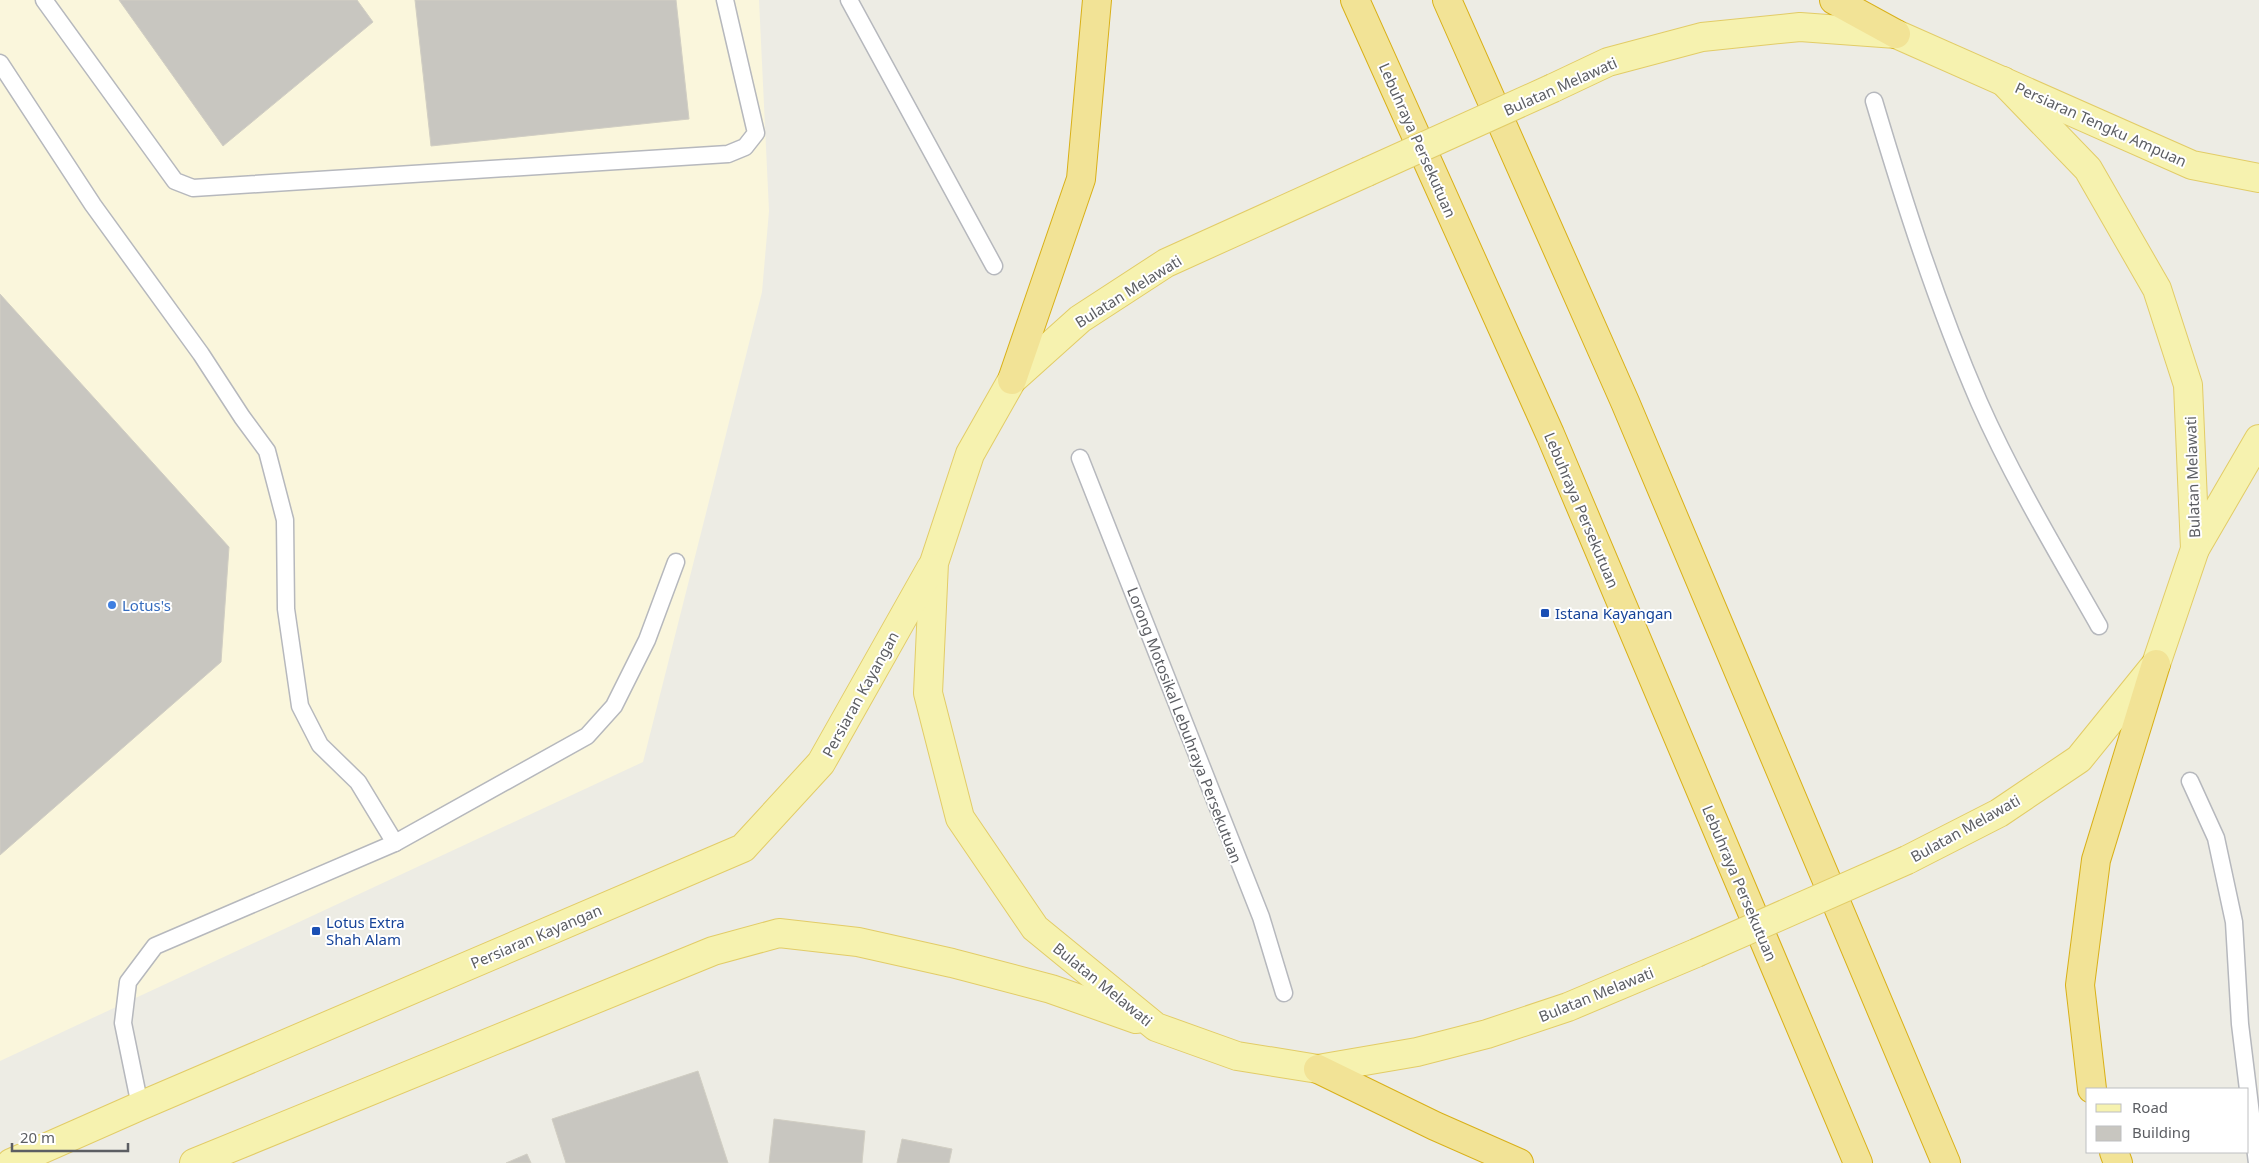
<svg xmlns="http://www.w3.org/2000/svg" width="2259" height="1163" font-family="'Noto Sans',sans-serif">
<rect width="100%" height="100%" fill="#edece4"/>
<path fill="#faf6dc" d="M 0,0 L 759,0 L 769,211 L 762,292 L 643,762 L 0,1061 Z"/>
<g fill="#c8c6c0" stroke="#d1cec3">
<path d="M 119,0 L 357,0 L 373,22 L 223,146 Z"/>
<path d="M 415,0 L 676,0 L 689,119 L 431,146 Z"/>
<path d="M 0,294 L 229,547 L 221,662 L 0,855 Z"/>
<path d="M 698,1071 L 728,1163 L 566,1163 L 552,1119 Z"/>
<path d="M 774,1119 L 865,1131 L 862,1163 L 769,1163 Z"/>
<path d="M 902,1139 L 952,1149 L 949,1163 L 897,1163 Z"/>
<path d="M 527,1154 L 531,1163 L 506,1163 Z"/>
</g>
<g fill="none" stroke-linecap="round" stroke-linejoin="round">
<g stroke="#b6b8bd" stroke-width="19">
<g id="lane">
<path d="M 44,0 L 175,181 L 193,188 L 728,154 L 745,147 L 756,133 L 725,0"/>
<path d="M 849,0 L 994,266"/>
<path d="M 0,63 L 93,205 L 201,354 L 242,417 L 267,451 L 285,520 L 286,609 L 300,706 L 320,745 L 358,782 L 395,843"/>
<path d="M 1874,101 C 1904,202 1937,305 1979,402 C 2013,479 2057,552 2099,626"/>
<path d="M 1080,458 L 1261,917 L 1284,993"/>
<path d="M 2190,781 L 2216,838 L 2234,922 L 2240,1024 L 2257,1163"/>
<path d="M 140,1106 L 123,1023 L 128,982 L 155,946 L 395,843 L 587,736 L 614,706 L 647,640 L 676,562"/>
</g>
</g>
<g stroke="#e2cc67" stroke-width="30">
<g id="primary">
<path d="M 1553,88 L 1608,62 L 1702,37 L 1800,27 L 1896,34 L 2192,165 L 2259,178"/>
<path d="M 1367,172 L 1166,263 L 1080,319 L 1012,380 L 970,454 L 934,563 L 928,693 L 960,818 L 1035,928 L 1156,1027 L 1237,1056 L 1318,1069 L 1417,1052 L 1487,1034 L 1568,1007 L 1696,953"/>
<path d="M 2195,549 L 2259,439"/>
<path d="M 1907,860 L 1999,813 L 2079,759 L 2156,664 L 2195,549 L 2188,385 L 2157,289 L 2088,169 L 2003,81"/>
<path d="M 11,1163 L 140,1106 L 743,848 L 821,763 L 931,568"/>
<path d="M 194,1163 L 713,951 L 779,933 L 858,942 L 952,963 L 1051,989 L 1136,1019"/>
</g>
</g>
<g stroke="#d9b018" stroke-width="30">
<g id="highway">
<path d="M 1355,0 L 1550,434 L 1858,1163"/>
<path d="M 1447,0 L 1625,402 L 1946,1163"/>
<path d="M 1834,0 L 1896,34"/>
<path d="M 1012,380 L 1081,179 L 1097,0"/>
<path d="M 1318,1069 L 1435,1126 L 1519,1163"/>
<path d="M 2092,1089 L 2080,985 L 2096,860 L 2156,664"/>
<path d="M 2114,1152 L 2118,1163"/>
</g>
</g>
<use href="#lane" stroke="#fff" stroke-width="16"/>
<use href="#primary" stroke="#f6f2af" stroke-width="28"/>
<use href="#highway" stroke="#f2e396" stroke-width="28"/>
<g stroke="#e2cc67" stroke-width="30" stroke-linecap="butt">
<g id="primary-bridge">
<path d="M 1367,172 L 1553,88"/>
<path d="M 1696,953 L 1907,860"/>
</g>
</g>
<use href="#primary-bridge" stroke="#f6f2af" stroke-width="28"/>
</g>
<circle fill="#3f7fe0" stroke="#fff" stroke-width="2" cx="112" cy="605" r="5"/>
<g fill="#1a4fb4" stroke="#fff" stroke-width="2">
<rect x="1540" y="608" width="10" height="10" rx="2.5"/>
<rect x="311" y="926" width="10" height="10" rx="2.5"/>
</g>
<g text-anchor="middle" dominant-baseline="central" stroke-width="4" stroke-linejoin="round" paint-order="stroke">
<g font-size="15" fill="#5c5e63" stroke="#fff">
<text transform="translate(1560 86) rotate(-24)">Bulatan Melawati</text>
<text transform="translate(2101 124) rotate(24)">Persiaran Tengku Ampuan</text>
<text transform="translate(1418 140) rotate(66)">Lebuhraya Persekutuan</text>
<text transform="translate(1128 291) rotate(-32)">Bulatan Melawati</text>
<text transform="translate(2192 477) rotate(-92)">Bulatan Melawati</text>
<text transform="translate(1582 510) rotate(67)">Lebuhraya Persekutuan</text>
<text transform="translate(860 694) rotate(-61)">Persiaran Kayangan</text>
<text transform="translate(1185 725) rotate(69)">Lorong Motosikal Lebuhraya Persekutuan</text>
<text transform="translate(1965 828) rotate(-29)">Bulatan Melawati</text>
<text transform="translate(1740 883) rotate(67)">Lebuhraya Persekutuan</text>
<text transform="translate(536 936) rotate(-23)">Persiaran Kayangan</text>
<text transform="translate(1103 984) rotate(39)">Bulatan Melawati</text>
<text transform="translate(1596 994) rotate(-22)">Bulatan Melawati</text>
</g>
<g font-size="15" fill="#366cbe" stroke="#fff" text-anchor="start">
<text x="122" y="605">Lotus's</text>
</g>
<g font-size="15" fill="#164399" stroke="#fff" text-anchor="start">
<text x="1555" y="613">Istana Kayangan</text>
<text x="326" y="922">Lotus Extra<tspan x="326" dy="17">Shah Alam</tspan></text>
</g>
</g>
<rect x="2086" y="1088" width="162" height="65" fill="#ffffff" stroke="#bebfc1"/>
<rect x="2096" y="1104" width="25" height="8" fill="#f6f2af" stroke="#bebfc1"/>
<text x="2132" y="1113" font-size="15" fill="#5c5e63">Road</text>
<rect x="2096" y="1126" width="25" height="15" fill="#c8c6c0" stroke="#bebfc1"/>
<text x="2132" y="1138" font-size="15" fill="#5c5e63">Building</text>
<path d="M12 1143v8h116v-8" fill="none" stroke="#5c5e63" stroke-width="2.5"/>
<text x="20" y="1143" font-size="15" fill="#5c5e63" stroke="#ffffff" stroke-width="4" paint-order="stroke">20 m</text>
</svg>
